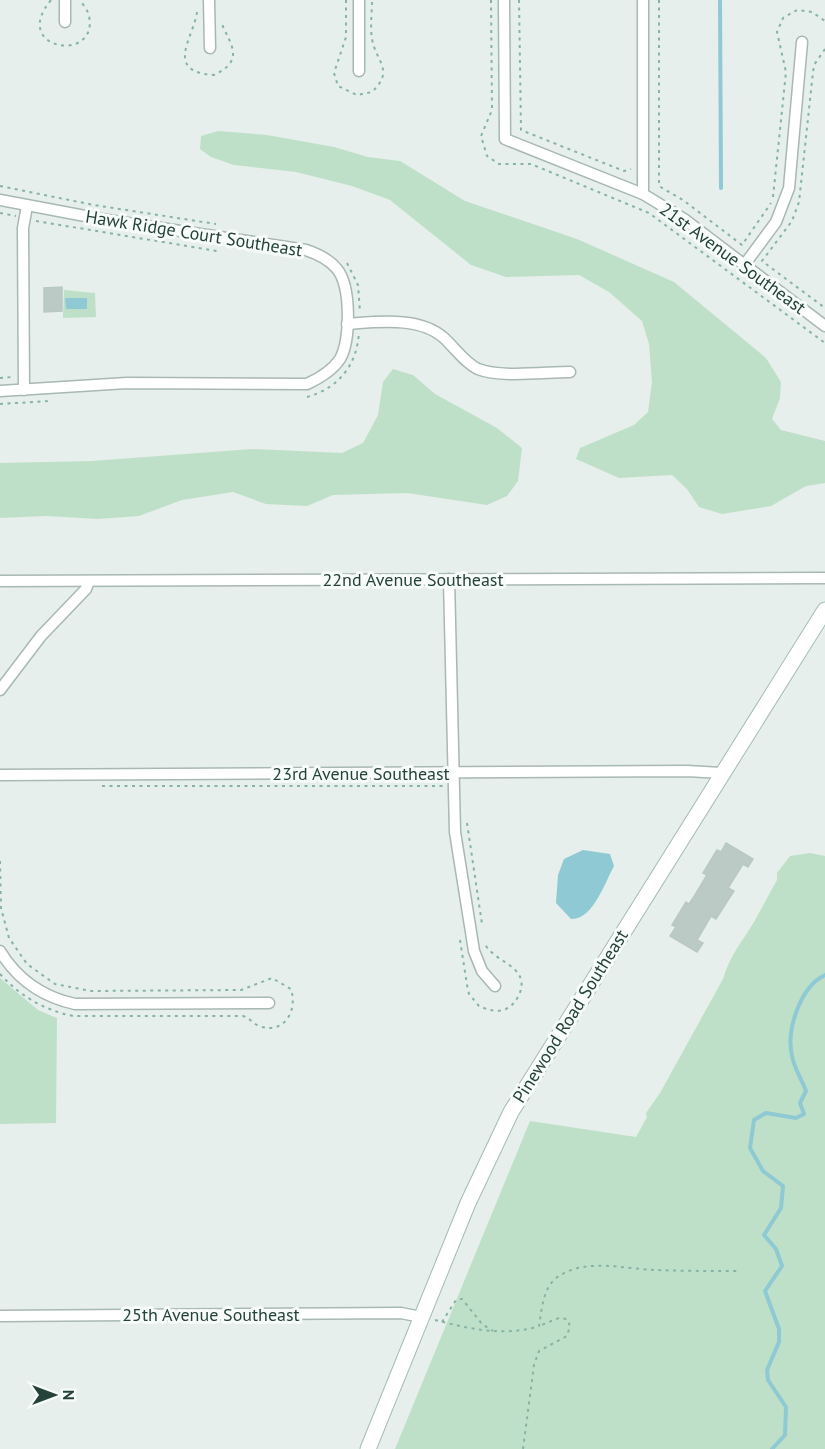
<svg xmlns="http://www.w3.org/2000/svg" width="825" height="1449" font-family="'PT Sans',sans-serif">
<rect width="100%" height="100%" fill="#e6efeb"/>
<g fill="#bfe0c8">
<path d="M 218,131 L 267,135 L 334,147 L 368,157 L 400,161 L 465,201 L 577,239 L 674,282 L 766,358 L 781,382 L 780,398 L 772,419 L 781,430 L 825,441 L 825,483 L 806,486 L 771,506 L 722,514 L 699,507 L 687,489 L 672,475 L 619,478 L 576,459 L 580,448 L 634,425 L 648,412 L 652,382 L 649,344 L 642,321 L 609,292 L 579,275 L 506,277 L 471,265 L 390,200 L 352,186 L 296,172 L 234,165 L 211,157 L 200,149 L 201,136 Z"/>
<path d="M 64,290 L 95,293 L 96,317 L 63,318 Z"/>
<path d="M 393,369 L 413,375 L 435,394 L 497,428 L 522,448 L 518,481 L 507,496 L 487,505 L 407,493 L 333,495 L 307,506 L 266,504 L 233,492 L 182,500 L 139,516 L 97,519 L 47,516 L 0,518 L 0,463 L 92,461 L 252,449 L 342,453 L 363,443 L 378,415 L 383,382 Z"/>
<path d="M 810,853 L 825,856 L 825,1449 L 395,1449 L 530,1121 L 636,1137 L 647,1117 L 646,1113 L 660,1093 L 723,979 C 730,955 742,942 754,922 C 762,908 769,894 777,880 L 777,873 L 790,856 Z"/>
<path d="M 0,978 L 38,1010 L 57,1018 L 56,1123 L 0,1124 Z"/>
</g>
<g fill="#8ec9d4">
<path d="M 65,298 L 87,298 L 87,309 L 66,309 Z"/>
<path d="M 583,850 L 610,854 L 614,866 C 605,882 593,920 571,919 L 556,903 L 558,875 L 564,859 Z"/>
</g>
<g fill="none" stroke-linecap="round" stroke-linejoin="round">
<g stroke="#8ec9d4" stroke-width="4">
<path d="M 720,0 L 721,188"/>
<path d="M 772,1449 L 785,1435 L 786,1407 L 768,1380 L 767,1370 L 779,1342 L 779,1329 L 765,1291 L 782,1266 L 776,1249 L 764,1235 L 781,1208 L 783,1186 L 763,1171 L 750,1148 L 754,1120 L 766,1113 L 796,1118 L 804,1114 L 800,1103 L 806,1091 C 802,1080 794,1068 792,1056 C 786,1030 800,987 825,975"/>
</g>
</g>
<g fill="#bbcac4" stroke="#b8c9c2" stroke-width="1.5">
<path d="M 62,287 L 62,311 L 44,312 L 44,288 Z"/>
<path d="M 726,843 L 753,859 L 748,867 L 743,864 L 728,888 L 734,891 L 728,900 L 716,919 L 711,916 L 697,940 L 703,943 L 697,952 L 670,936 L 676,927 L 672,925 L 686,902 L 689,904 L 695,895 L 707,875 L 703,873 L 717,850 L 721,852 Z"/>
</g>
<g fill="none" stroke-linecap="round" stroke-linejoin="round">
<g stroke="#a8b8b2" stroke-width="13">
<g id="street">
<path d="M 65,0 L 65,22"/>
<path d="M 209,0 L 210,48"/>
<path d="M 359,0 L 359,71"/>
<path d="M 504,0 L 505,139 L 643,194 L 684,219 L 825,326"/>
<path d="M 643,0 L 643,194"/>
<path d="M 0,200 L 101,219 L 306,250 C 318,254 329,259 337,269 C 351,286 351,340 340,359 C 332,371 320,378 307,384 L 127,383 L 0,391"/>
<path d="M 745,264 L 776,222 L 789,188 L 802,42"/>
<path d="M 347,324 C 377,322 420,316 444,338 C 455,348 465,363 478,369 C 500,378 546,372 570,372"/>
<path d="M 24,390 L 23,228 L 27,206"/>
<path d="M 449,579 L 455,832 L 474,951 L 482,971 L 495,986"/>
<path d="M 0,581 L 825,578"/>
<path d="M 0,690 L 41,636 L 86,589 L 89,581"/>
<path d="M 0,775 L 687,771 L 721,773"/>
<path d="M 0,951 C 17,979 43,997 75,1004 L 269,1003"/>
<path d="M 0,1316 L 401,1313 L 421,1317"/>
</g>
</g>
<g stroke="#a4bbb3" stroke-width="17">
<path id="secondary" d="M 368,1449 L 468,1203 L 511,1112 L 825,610"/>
</g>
<g stroke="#86b3a5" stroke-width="2" stroke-dasharray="3 4.5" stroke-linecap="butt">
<path d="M 51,0 C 9,50 99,64 89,16 C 88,10 83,5 80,0"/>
<path d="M 346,0 L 346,37 L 334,73 L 338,86 L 357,95 L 372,92 C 395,70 376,62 372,39 C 370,27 372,13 372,0"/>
<path d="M 491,0 L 492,110 L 481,136 L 487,156 L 499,164 L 531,164 L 649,213 L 825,343"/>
<path d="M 519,0 L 521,130 L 624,171 L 631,169"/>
<path d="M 659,0 L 659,186 L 683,200 L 742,245 L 771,203"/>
<path d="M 197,12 C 194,37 163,72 214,75 C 246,60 230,44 221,22"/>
<path d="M 825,49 L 814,65 L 813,72 L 799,202 L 792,221 L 762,261 L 825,308"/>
<path d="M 0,186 L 94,205 L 216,224"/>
<path d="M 773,197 L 786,72 L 777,32 L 783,18 L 797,10 L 812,12 L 825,21"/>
<path d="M 0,213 L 16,216"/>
<path d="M 36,221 L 217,251"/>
<path d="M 347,263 L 358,285 L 360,312"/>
<path d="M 0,378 L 12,377"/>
<path d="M 307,397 C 339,388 357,365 359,332"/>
<path d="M 0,404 L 50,401"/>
<path d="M 102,786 L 444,786"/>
<path d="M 467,823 L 482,924"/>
<path d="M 0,861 L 1,908 L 9,938 L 27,964 L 55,984 L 91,991 L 241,990 L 272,978 L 291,989 C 298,1011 284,1035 259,1026 C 252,1023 250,1018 243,1016 L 73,1016 C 44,1010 20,996 0,974"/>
<path d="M 460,940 L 467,985 L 469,994 L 479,1006 C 488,1010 497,1013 506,1009 C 512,1006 516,1001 519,995 C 532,965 492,963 484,942"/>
<path d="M 435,1320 C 470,1329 505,1337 539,1326 C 542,1308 543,1286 559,1276 C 587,1258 625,1269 655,1270 C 682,1271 710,1271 738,1271"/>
<path d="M 442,1322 L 456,1300 L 462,1299 L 482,1324 L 493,1331"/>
<path d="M 523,1449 L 534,1365 L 539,1351 L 567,1336 L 570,1326 L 567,1319 L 559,1318 L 539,1326"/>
</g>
<use href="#street" stroke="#fff" stroke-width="10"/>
<use href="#secondary" stroke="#fff" stroke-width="15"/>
</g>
<g text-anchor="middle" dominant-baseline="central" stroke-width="6" stroke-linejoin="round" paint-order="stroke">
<g font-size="18" fill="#24423a" stroke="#f7fbf9">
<text transform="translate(194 233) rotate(9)">Hawk Ridge Court Southeast</text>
<text transform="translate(733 258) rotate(36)">21st Avenue Southeast</text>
<text x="413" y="579">22nd Avenue Southeast</text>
<text x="361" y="773">23rd Avenue Southeast</text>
<text transform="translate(570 1016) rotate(-58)">Pinewood Road Southeast</text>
<text x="211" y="1314">25th Avenue Southeast</text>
</g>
</g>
<g transform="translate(54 1395) rotate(90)" stroke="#f7fbf9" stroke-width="4.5" paint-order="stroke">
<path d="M0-4.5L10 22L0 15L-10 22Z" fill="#24423a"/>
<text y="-9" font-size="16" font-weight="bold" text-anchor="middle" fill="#24423a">N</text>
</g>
</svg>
